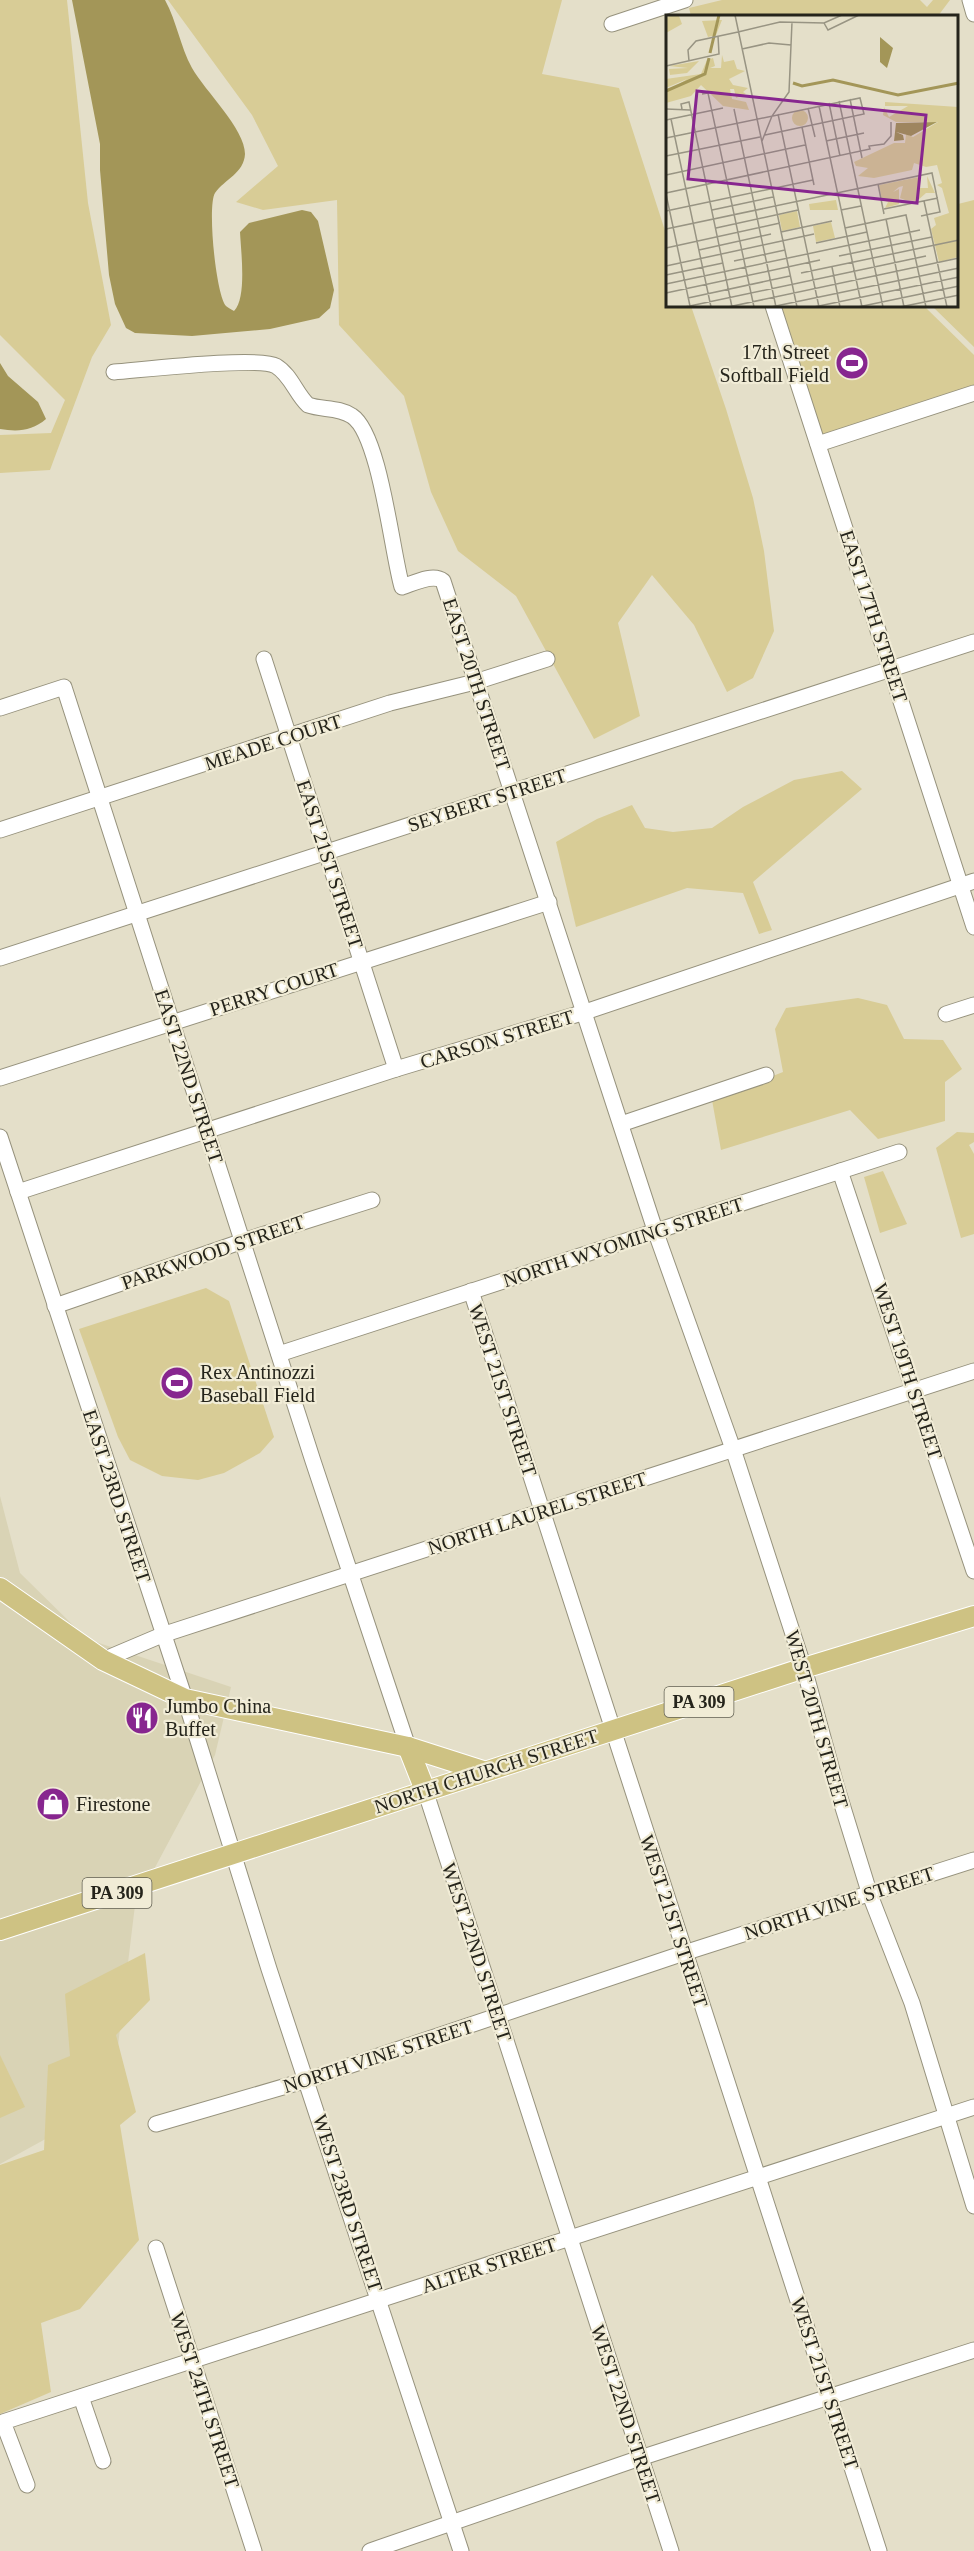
<svg xmlns="http://www.w3.org/2000/svg" width="974" height="2551" font-family="Georgia,serif">
<rect width="100%" height="100%" fill="#e4dfc9"/>
<path fill="#d9d3b5" d="M 0,1496 L 20,1573 L 87,1639 L 231,1687 L 215,1755 L 135,1905 L 111,2103 L 0,2164 Z"/>
<g fill="#d8cc96">
<path d="M 0,0 L 67,0 L 88,203 L 111,325 L 92,357 L 50,470 L 0,473 L 0,435 L 51,433 L 65,400 L 0,335 Z"/>
<path d="M 168,0 L 562,0 L 542,74 L 619,88 L 668,240 L 668,306 L 691,306 L 726,409 L 753,498 L 764,551 L 774,631 L 753,678 L 727,692 L 694,625 L 652,575 L 618,623 L 640,716 L 594,739 L 516,596 L 458,551 L 431,492 L 404,396 L 339,325 L 337,200 L 263,210 L 236,202 L 278,166 L 252,115 Z"/>
<path d="M 722,0 L 920,0 L 927,7 L 933,0 L 950,0 L 938,16 L 691,16 L 689,8 Z"/>
<path d="M 974,200 L 974,347 L 932,306 L 958,306 L 958,204 Z"/>
<path d="M 779,306 L 924,306 L 974,355 L 974,388 L 821,437 Z"/>
<path d="M 842,771 L 862,789 L 753,882 L 772,930 L 759,934 L 743,893 L 687,888 L 576,927 L 556,842 L 597,819 L 632,805 L 645,828 L 673,832 L 712,828 L 743,807 L 794,780 Z"/>
<path d="M 858,998 L 887,1005 L 904,1039 L 943,1040 L 962,1069 L 945,1082 L 945,1121 L 878,1139 L 850,1110 L 721,1150 L 712,1100 L 783,1072 L 775,1029 L 786,1008 Z"/>
<path d="M 957,1132 L 974,1133 L 974,1142 L 969,1145 L 974,1154 L 974,1234 L 961,1238 L 936,1148 Z"/>
<path d="M 883,1171 L 907,1224 L 880,1233 L 864,1177 Z"/>
<path d="M 206,1288 L 229,1301 L 274,1437 L 260,1453 L 224,1473 L 198,1480 L 162,1476 L 130,1460 L 118,1437 L 79,1329 Z"/>
<path d="M 145,1953 L 150,2000 L 116,2035 L 136,2112 L 120,2125 L 139,2240 L 80,2309 L 41,2323 L 51,2392 L 0,2414 L 0,2165 L 44,2150 L 48,2065 L 70,2056 L 65,1994 Z"/>
<path d="M 0,2055 L 25,2107 L 0,2118 Z"/>
</g>
<g fill="#a39658">
<path d="M 72,0 L 165,0 C 177,22 180,46 192,68 C 205,91 245,129 245,154 C 244,173 225,179 215,193 C 207,206 216,295 226,306 C 228,308 231,309 234,311 C 247,298 241,252 240,232 L 249,223 L 302,210 L 311,212 L 318,221 L 334,290 L 330,308 L 319,318 L 270,329 L 192,336 L 135,333 L 126,328 L 115,304 L 109,275 L 100,170 L 100,144 Z"/>
<path d="M 0,363 L 8,376 L 38,402 L 46,419 C 32,431 18,432 0,429 Z"/>
</g>
<g fill="none" stroke-linecap="round" stroke-linejoin="round">
<g stroke="#96927d" stroke-width="17">
<g id="minor">
<path d="M 970,0 L 974,14"/>
<path d="M 612,24 L 685,0"/>
<path d="M 773,306 L 974,927"/>
<path d="M 114,372 C 141,370 259,356 276,366 C 291,375 296,394 308,405 C 322,410 339,407 352,416 C 380,434 392,553 402,587 C 414,583 433,573 443,581 L 656,1233 L 733,1449 L 804,1668 L 836,1785 L 870,1895 L 912,2003 L 974,2206"/>
<path d="M 818,444 L 974,393"/>
<path d="M 264,659 L 396,1069"/>
<path d="M 0,708 L 64,687 L 313,1461 L 408,1747"/>
<path d="M 0,830 L 390,703 L 475,682 L 547,659"/>
<path d="M 0,958 L 974,642"/>
<path d="M 946,1014 L 974,1005"/>
<path d="M 0,1078 L 549,902"/>
<path d="M 621,1124 L 766,1075"/>
<path d="M 0,1137 L 185,1699 L 269,1969 L 461,2551"/>
<path d="M 840,1171 L 974,1571"/>
<path d="M 18,1192 L 396,1069 L 585,1012 L 974,881"/>
<path d="M 471,1291 L 879,2551"/>
<path d="M 55,1306 L 243,1241 L 372,1200"/>
<path d="M 279,1354 L 899,1152"/>
<path d="M 103,1660 L 162,1635 L 974,1371"/>
<path d="M 425,1790 L 671,2551"/>
<path d="M 156,2124 L 307,2080 L 684,1953 L 974,1860"/>
<path d="M 156,2248 L 254,2551"/>
<path d="M 81,2397 L 103,2461"/>
<path d="M 27,2485 L 3,2422 L 974,2107"/>
<path d="M 370,2551 L 640,2458 L 974,2350"/>
</g>
</g>
<g stroke="#fff" stroke-width="22">
<g id="major">
<path d="M 0,1588 L 103,1660 L 185,1699 L 408,1747 L 483,1771"/>
<path d="M 408,1747 L 425,1790"/>
<path d="M 0,1930 L 804,1668 L 974,1616"/>
</g>
</g>
<use href="#minor" stroke="#fff" stroke-width="15"/>
<use href="#major" stroke="#cec283" stroke-width="20"/>
</g>
<defs>
<g id="stadium-disc" transform="scale(1.725)"><circle r="9.5" fill="#87268f" stroke="#f1ecd6"/><path d="M0-5a6.5 5 0 1 0 0 10a6.5 5 0 1 0 0-10ZM-3.5-1.8h7v3.6h-7Z" fill="#fff"/></g>
<g id="restaurant-disc" transform="scale(1.725)"><circle r="9.5" fill="#87268f" stroke="#f1ecd6"/><path d="M-5-6h1v4h1v-4h1v4h1v-4h1v5L-1.5 .5V6h-2V.5L-5-1ZM5-6V6H3V1.5H1.5Q1.5-4 5-6Z" fill="#fff"/></g>
<g id="shop-disc" transform="scale(1.725)"><circle r="9.5" fill="#87268f" stroke="#f1ecd6"/><path d="M-5-2.5h2.3a2.7 3.5 0 0 1 5.4 0H5L5.5 6h-11ZM-1.5-2.5h3a1.5 2.3 0 0 0-3 0Z" fill="#fff"/></g>
</defs>
<g fill-rule="evenodd">
<use href="#stadium-disc" x="852" y="363"/>
<use href="#stadium-disc" x="177" y="1383"/>
<use href="#restaurant-disc" x="142" y="1718"/>
<use href="#shop-disc" x="53" y="1804"/>
</g>
<g text-anchor="middle" dominant-baseline="central" stroke-width="4.5" stroke-linejoin="round" paint-order="stroke">
<g fill="#f1ecd6" stroke="#626053" stroke-width="1.5">
<rect x="664.5" y="1687" width="69" height="30" rx="4.5"/>
<rect x="82.5" y="1878" width="69" height="30" rx="4.5"/>
</g>
<g font-size="18" font-weight="bold" fill="#25241b">
<text x="699" y="1702">PA 309</text>
<text x="117" y="1893">PA 309</text>
</g>
<g font-size="20" fill="#25241b" stroke="#f1ecd6" text-anchor="start">
<text x="829" y="352" text-anchor="end">17th Street<tspan x="829" dy="23">Softball Field</tspan></text>
<text x="200" y="1372">Rex Antinozzi<tspan x="200" dy="23">Baseball Field</tspan></text>
<text x="165" y="1706">Jumbo China<tspan x="165" dy="23">Buffet</tspan></text>
<text x="76" y="1804">Firestone</text>
</g>
<g font-size="20" fill="#25241b" stroke="#f1ecd6">
<text transform="translate(874 616) rotate(72)">EAST 17TH STREET</text>
<text transform="translate(477 684) rotate(72)">EAST 20TH STREET</text>
<text transform="translate(273 742) rotate(-18)">MEADE COURT</text>
<text transform="translate(487 800) rotate(-18)">SEYBERT STREET</text>
<text transform="translate(330 864) rotate(72)">EAST 21ST STREET</text>
<text transform="translate(274 989) rotate(-18)">PERRY COURT</text>
<text transform="translate(497 1039) rotate(-17)">CARSON STREET</text>
<text transform="translate(189 1076) rotate(72)">EAST 22ND STREET</text>
<text transform="translate(623 1242) rotate(-18)">NORTH WYOMING STREET</text>
<text transform="translate(213 1252) rotate(-19)">PARKWOOD STREET</text>
<text transform="translate(908 1371) rotate(72)">WEST 19TH STREET</text>
<text transform="translate(503 1390) rotate(72)">WEST 21ST STREET</text>
<text transform="translate(117 1496) rotate(72)">EAST 23RD STREET</text>
<text transform="translate(537 1513) rotate(-18)">NORTH LAUREL STREET</text>
<text transform="translate(817 1719) rotate(74)">WEST 20TH STREET</text>
<text transform="translate(486 1771) rotate(-18)">NORTH CHURCH STREET</text>
<text transform="translate(839 1903) rotate(-18)">NORTH VINE STREET</text>
<text transform="translate(674 1921) rotate(72)">WEST 21ST STREET</text>
<text transform="translate(477 1952) rotate(72)">WEST 22ND STREET</text>
<text transform="translate(378 2056) rotate(-18)">NORTH VINE STREET</text>
<text transform="translate(348 2203) rotate(72)">WEST 23RD STREET</text>
<text transform="translate(489 2265) rotate(-18)">ALTER STREET</text>
<text transform="translate(825 2383) rotate(72)">WEST 21ST STREET</text>
<text transform="translate(205 2400) rotate(72)">WEST 24TH STREET</text>
<text transform="translate(626 2414) rotate(72)">WEST 22ND STREET</text>
</g>
</g>
<g transform="translate(666 15)">
<rect width="292" height="292" fill="#e4dfc9"/>
<path d="M 5,0 L 13,1 L 16,9 L 0,18 L 0,3 ZM 56,5 L 50,20 L 42,22 L 36,6 ZM 56,40 L 58,47 L 68,45 L 71,54 L 79,56 L 63,64 L 67,70 L 82,73 L 77,77 L 80,79 L 70,83 L 68,74 L 64,74 L 66,84 L 80,87 L 83,95 L 57,91 L 35,70 L 25,81 L 0,88 L 0,74 L 7,73 L 21,64 L 0,73 L 0,64 L 35,59 L 41,45 L 47,43 L 49,51 L 44,53 L 55,53 ZM 33,46 L 21,58 L 4,60 L 3,54 L 22,53 L 3,51 ZM 219,87 L 292,92 L 292,242 L 273,247 L 265,214 L 270,210 L 268,203 L 283,198 L 276,173 L 271,170 L 276,168 L 271,150 L 260,152 L 248,148 L 246,155 L 208,163 L 192,161 L 202,153 L 190,151 L 188,147 L 228,128 L 239,128 L 240,119 L 247,122 L 272,107 L 230,107 L 217,100 L 218,92 L 223,102 L 242,91 L 219,91 ZM126 103a8 8 0 1 1 16 0a8 8 0 1 1-16 0ZM 261,161 L 269,178 L 260,178 L 251,186 L 239,185 L 234,183 L 237,171 L 233,172 L 227,177 L 233,174 L 233,189 L 219,193 L 222,187 L 216,185 L 213,170 L 253,162 L 254,173 L 262,173 ZM 170,185 L 172,195 L 144,195 L 143,189 ZM 131,196 L 134,212 L 116,216 L 113,200 ZM 165,207 L 169,223 L 150,227 L 147,211 Z" fill="#d8cc96"/>
<path d="M 214,22 L 227,33 L 221,53 L 214,47 ZM 271,107 L 245,121 L 230,117 L 237,120 L 238,125 L 228,126 L 230,108 Z" fill="#a39658"/>
<path fill="none" stroke="#a39658" stroke-width="3" d="M 44,38 L 53,0M 127,68 L 136,71 L 167,65 L 232,80 L 293,68M 0,76 L 39,59 L 43,43"/>
<path fill="none" stroke="#989483" stroke-width="1.5" d="M 69,0 L 131,292M 158,8 L 162,15 L 193,0M 72,17 L 114,7 L 158,8 L 176,0M 76,34 L 103,28 L 125,30M 23,46 L 22,35 L 30,26 L 72,17M 0,51 L 53,39 L 52,21M 36,79 L 42,78 L 88,292M 184,84 L 196,143M 173,86 L 217,292M 163,88 L 174,141M 153,91 L 196,292M 142,93 L 149,122M 0,94 L 24,95M 16,94 L 15,89 L 23,87 L 66,292M 68,94 L 110,292M 112,99 L 153,292M 5,104 L 45,292M 0,105 L 57,93M 136,112 L 148,170M 0,123 L 194,83 L 198,99 L 99,120M 96,126 L 106,101 L 123,77 L 126,7M 160,126 L 198,118M 0,141 L 94,122M 0,160 L 139,130M 212,169 L 218,199M 0,178 L 204,134 L 203,131 L 218,129 L 225,121 L 225,107M 0,179 L 24,291M 258,186 L 281,292M 218,194 L 272,183M 46,195 L 107,182M 175,195 L 195,191M 0,196 L 147,165M 220,204 L 238,292M 50,213 L 132,195M 179,213 L 240,200 L 260,292M 0,214 L 266,158 L 274,197 L 255,201M 115,217 L 166,206M 150,228 L 201,217M 0,233 L 114,208M 33,235 L 105,219M 173,241 L 266,222M 68,246 L 119,235M 0,251 L 148,219M 166,252 L 174,292M 135,258 L 293,225M 0,260 L 57,248M 0,269 L 254,215M 0,278 L 154,245M 22,283 L 124,261M 19,292 L 260,241M 62,292 L 293,243M 105,292 L 293,253M 148,292 L 293,262M 192,292 L 293,271M 234,292 L 293,280"/>
<path fill="#87268f" fill-opacity="0.15" stroke="#87268f" stroke-width="3" d="M 31,76 L 260,100 L 251,188 L 22,164 Z"/>
<rect width="292" height="292" fill="none" stroke="#25241b" stroke-width="3"/>
</g>
</svg>
